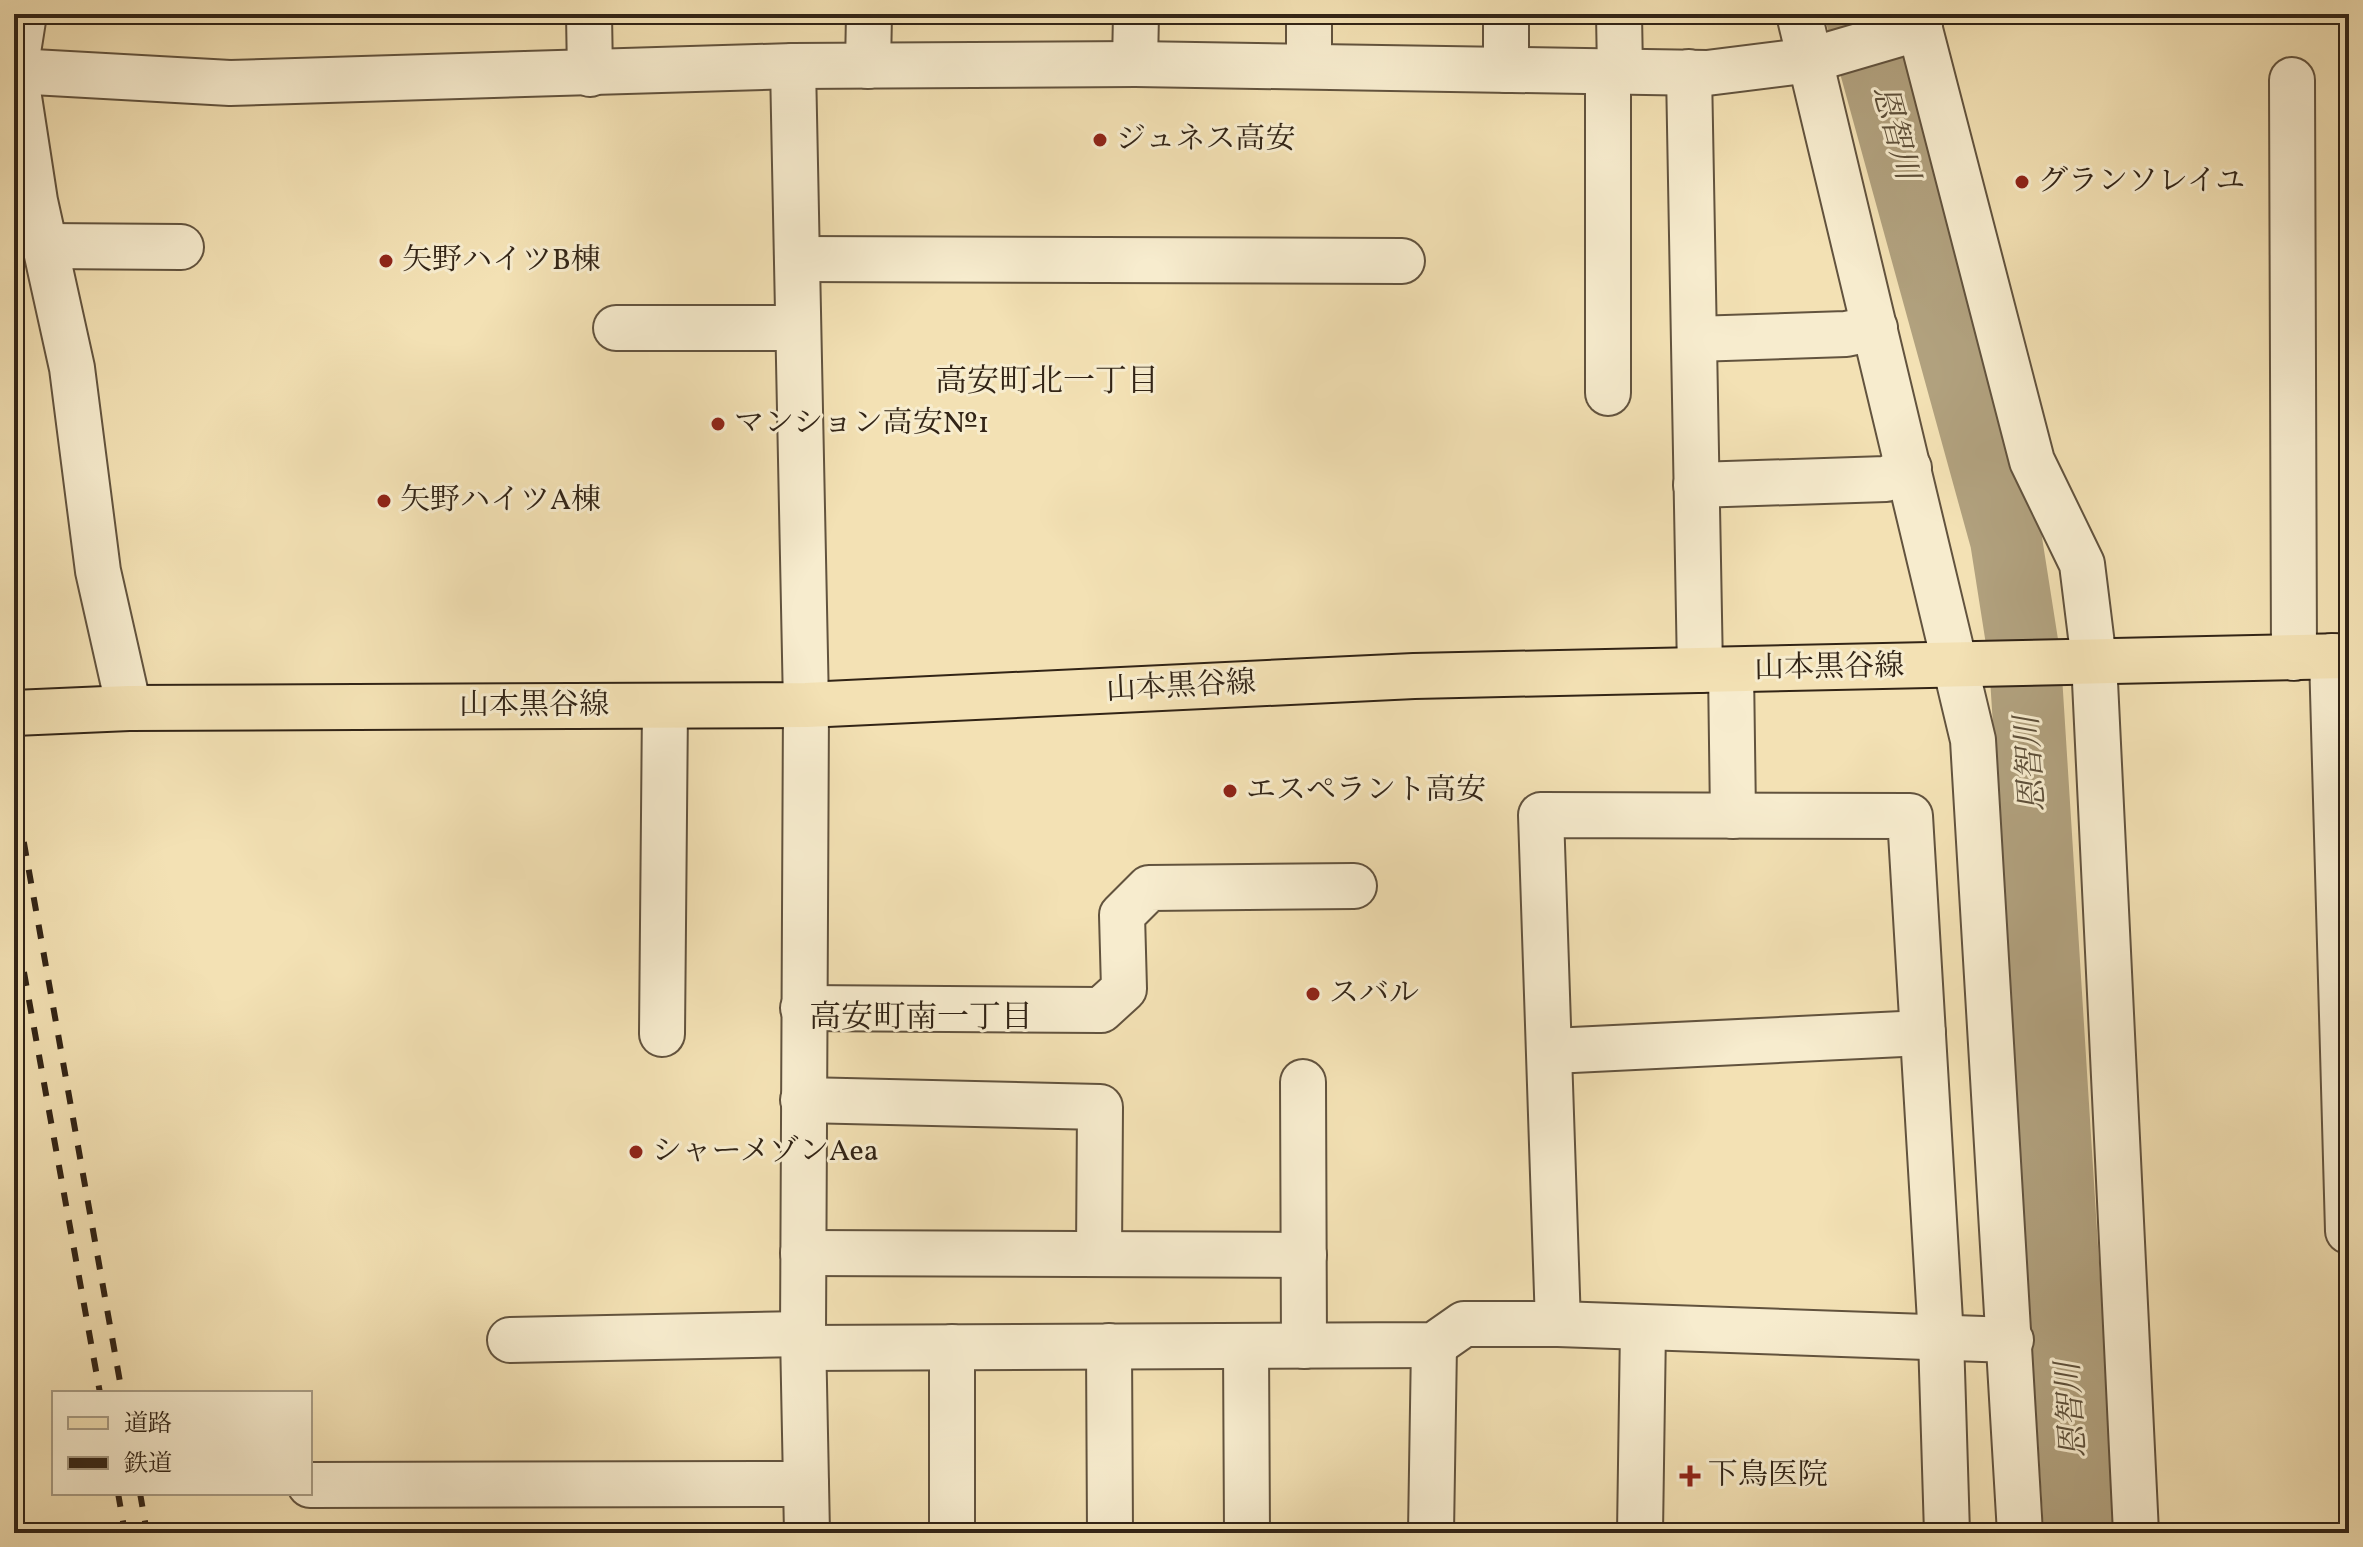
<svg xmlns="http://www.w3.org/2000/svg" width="2363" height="1547" font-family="Vollkorn,'Noto Serif JP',serif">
<rect width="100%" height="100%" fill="#f3e1b4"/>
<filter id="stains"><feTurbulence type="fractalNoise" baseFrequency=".0025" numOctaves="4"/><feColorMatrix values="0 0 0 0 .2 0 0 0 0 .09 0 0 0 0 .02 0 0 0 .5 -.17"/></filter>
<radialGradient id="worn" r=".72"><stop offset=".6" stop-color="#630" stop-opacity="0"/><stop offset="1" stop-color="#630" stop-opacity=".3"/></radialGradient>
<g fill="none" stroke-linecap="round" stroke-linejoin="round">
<path stroke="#b1a17e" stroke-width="72" d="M 1861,14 L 2006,540 L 2025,661 L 2080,1533"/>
<g stroke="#62533e" stroke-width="48">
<g id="minor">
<path d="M 24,14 L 15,71 L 35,201 L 72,368 L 98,571 L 129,708"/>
<path d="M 589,14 L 590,74"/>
<path d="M 1619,14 L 1620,71"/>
<path d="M 1799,14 L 1973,740 L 2020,1533"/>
<path d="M 1916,14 L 2032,461 L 2082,564 L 2094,661 L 2136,1533"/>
<path d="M 1135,64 L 1136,14"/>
<path d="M 793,66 L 806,705 L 803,1334 L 807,1533"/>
<path d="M 868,66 L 869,14"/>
<path d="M 1309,66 L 1309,14"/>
<path d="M 1506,70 L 1506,14"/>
<path d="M 15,71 L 230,83 L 793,66 L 1135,64 L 1707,73 L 1811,60 L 1920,28"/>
<path d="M 1608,71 L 1608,393"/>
<path d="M 1689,72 L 1700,670"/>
<path d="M 2292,80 L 2294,658"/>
<path d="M 45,246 L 181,247"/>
<path d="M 797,259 L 1402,261"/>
<path d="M 616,328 L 798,328"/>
<path d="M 1694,339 L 1846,334 L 1875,328"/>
<path d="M 1696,485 L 1886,479 L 1909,468"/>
<path d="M 2332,656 L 2348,1231"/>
<path d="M 1731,670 L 1733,816"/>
<path d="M 803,1008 L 1101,1010 L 1124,989 L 1122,915 L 1149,888 L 1354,886"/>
<path d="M 662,1034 L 665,706"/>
<path d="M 1552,1051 L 1923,1033"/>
<path d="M 1303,1082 L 1304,1346"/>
<path d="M 803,1100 L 1100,1107 L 1099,1254"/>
<path d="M 803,1253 L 1304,1255"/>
<path d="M 1558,1324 L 1541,815 L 1910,816 L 1941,1338 L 1947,1533"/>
<path d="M 510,1340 L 803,1334"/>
<path d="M 1109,1346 L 1110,1533"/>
<path d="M 1246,1346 L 1247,1533"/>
<path d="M 952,1347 L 952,1533"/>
<path d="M 803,1348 L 1434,1345 L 1464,1324 L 1558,1324 L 2011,1340"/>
<path d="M 310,1485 L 806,1484"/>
<path d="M 1431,1533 L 1434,1345"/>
<path d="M 1640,1533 L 1643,1328"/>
</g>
</g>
<g stroke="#322416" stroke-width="48">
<path id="major" d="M 14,713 L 129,708 L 806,705 L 1414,676 L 2349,656"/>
</g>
<use href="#minor" stroke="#f7ecce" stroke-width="44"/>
<use href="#major" stroke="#f3e1b4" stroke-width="44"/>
<g stroke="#322416" stroke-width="6" stroke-dasharray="14 14" stroke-linecap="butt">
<path d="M 14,787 L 122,1393"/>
<path d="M 14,917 L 100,1393"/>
<path d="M 118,1493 L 125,1533"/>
<path d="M 140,1493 L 147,1533"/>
</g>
</g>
<g fill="#8f2418" stroke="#f7ecce" stroke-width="3">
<circle cx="1100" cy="140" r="8"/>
<circle cx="2022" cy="182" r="8"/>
<circle cx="386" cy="261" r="8"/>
<circle cx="718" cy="424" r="8"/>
<circle cx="384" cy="501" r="8"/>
<circle cx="1230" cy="791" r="8"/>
<circle cx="1313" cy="994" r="8"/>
<circle cx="636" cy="1152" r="8"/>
<path d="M1686 1464h8v8h8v8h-8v8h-8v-8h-8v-8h8z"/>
</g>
<g text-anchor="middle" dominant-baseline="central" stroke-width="6" stroke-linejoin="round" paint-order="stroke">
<g font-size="30" fill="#322416" stroke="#f7ecce" text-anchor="start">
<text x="1116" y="140">ジュネス高安</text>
<text x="2038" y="182">グランソレイユ</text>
<text x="402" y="261">矢野ハイツB棟</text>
<text x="734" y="424">マンション高安№1</text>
<text x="400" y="501">矢野ハイツA棟</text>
<text x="1246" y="791">エスペラント高安</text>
<text x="1329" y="994">スバル</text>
<text x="652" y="1152">シャーメゾンAea</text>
<text x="1708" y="1476">下鳥医院</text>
</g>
<g font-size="30" fill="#322416" stroke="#f7ecce">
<text transform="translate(1829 668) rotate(-1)">山本黒谷線</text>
<text transform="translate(1181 687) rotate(-3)">山本黒谷線</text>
<text x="534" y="706">山本黒谷線</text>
</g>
<g font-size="32" font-style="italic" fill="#5e503a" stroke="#f7ecce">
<text transform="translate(1894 133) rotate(75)">恩智川</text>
<text transform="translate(2032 764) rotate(-94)">恩智川</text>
<text transform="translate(2073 1410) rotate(-94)">恩智川</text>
</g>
<g font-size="32" fill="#322416" stroke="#f7ecce">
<text x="1047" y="383">高安町北一丁目</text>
<text x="921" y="1019">高安町南一丁目</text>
</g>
</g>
<rect width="2363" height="1547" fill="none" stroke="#f3e1b4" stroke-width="48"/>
<rect x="16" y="16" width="2331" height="1515" fill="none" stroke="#322416" stroke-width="4"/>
<rect x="24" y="24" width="2315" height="1499" fill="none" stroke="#322416" stroke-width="2"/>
<rect x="52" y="1391" width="260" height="104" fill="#f7ecce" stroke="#a89c84" stroke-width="2"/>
<rect x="68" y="1417" width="40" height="12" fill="#f3e1b4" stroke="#a89c84" stroke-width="2"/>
<text x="124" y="1431" font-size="24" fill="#322416">道路</text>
<rect x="68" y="1457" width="40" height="12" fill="#322416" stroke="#a89c84" stroke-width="2"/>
<text x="124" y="1471" font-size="24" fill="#322416">鉄道</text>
<rect width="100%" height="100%" filter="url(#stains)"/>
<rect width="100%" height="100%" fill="url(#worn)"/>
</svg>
